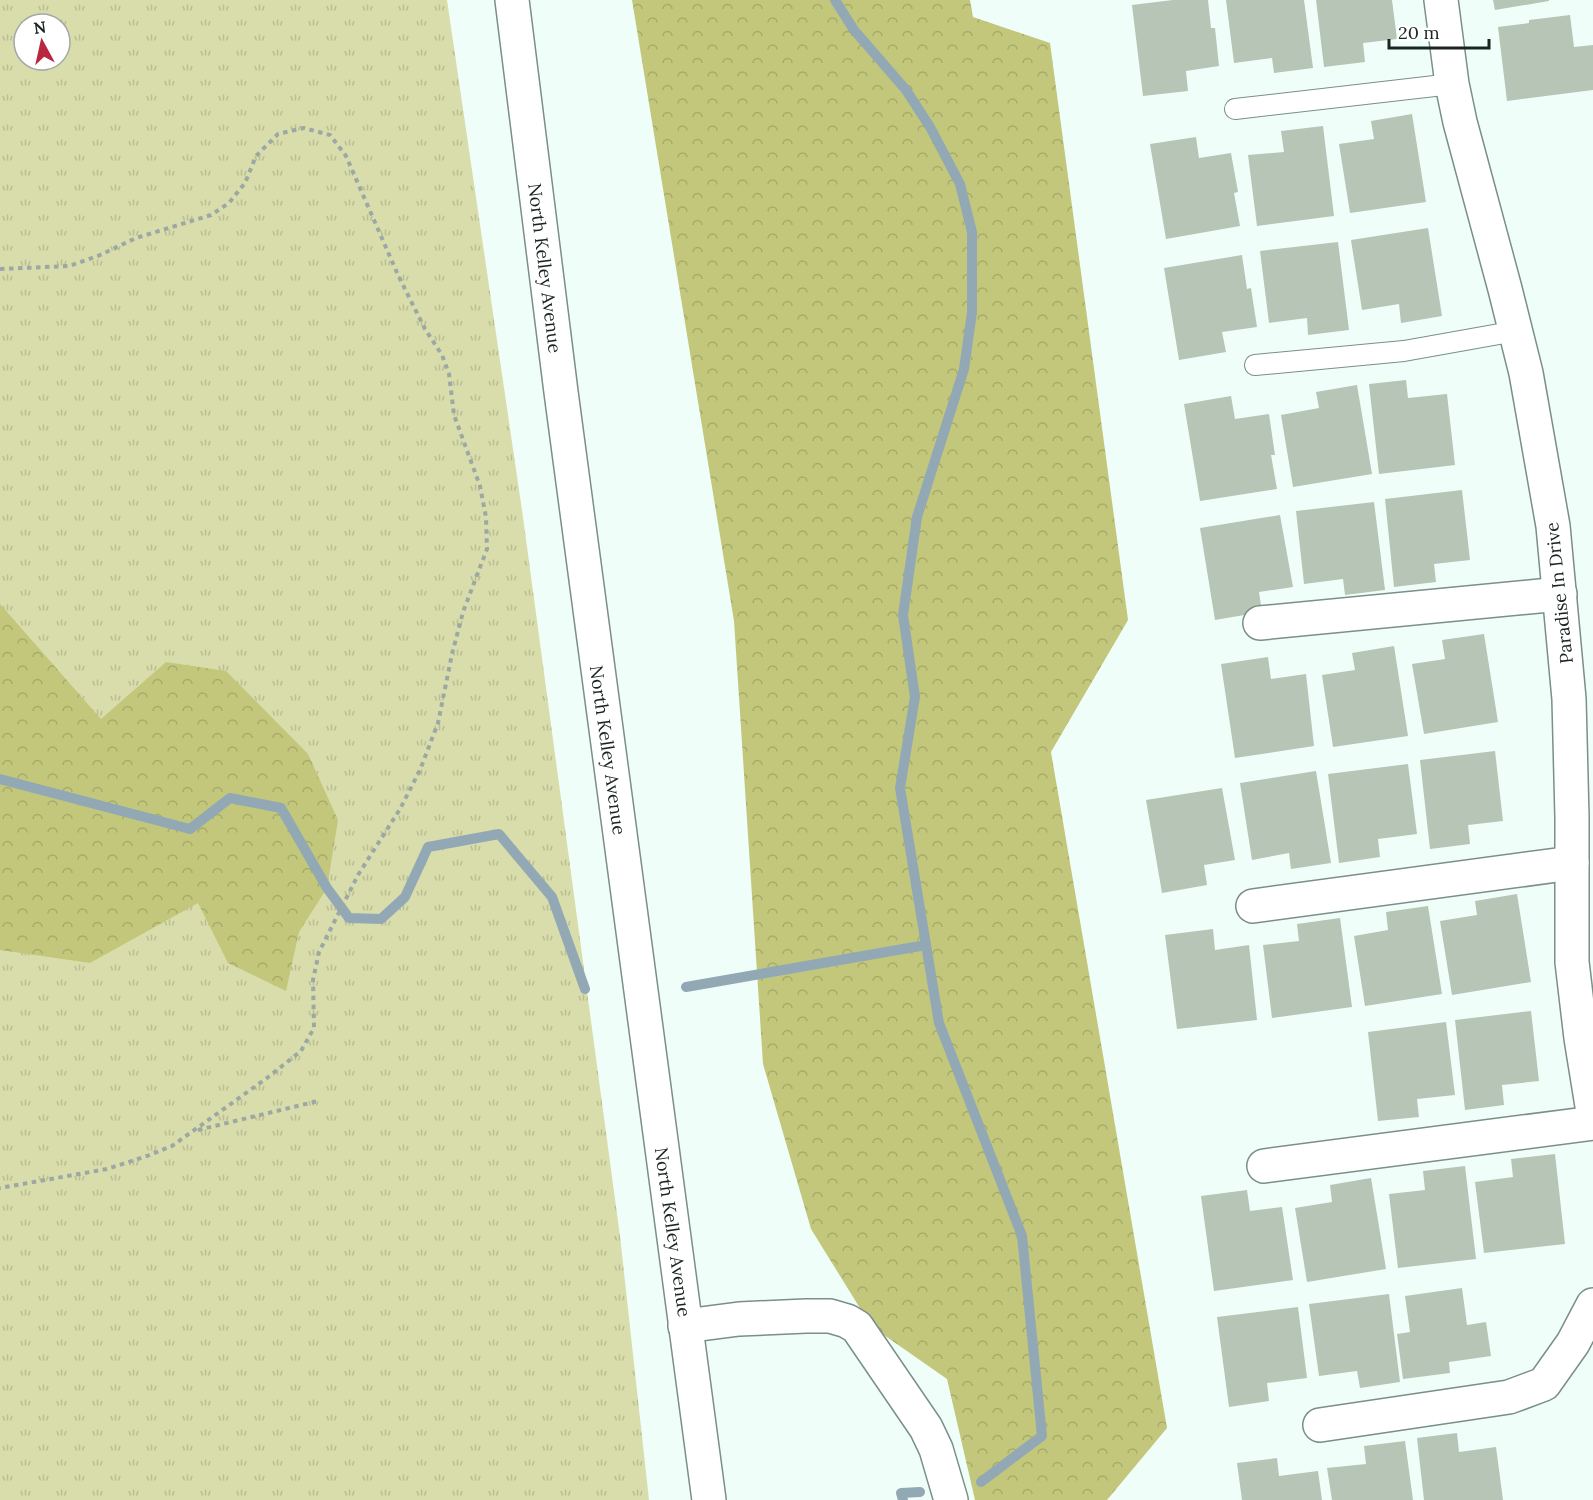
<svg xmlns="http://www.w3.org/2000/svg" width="1593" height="1500" font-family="Lora,serif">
<defs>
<pattern id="grass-tufts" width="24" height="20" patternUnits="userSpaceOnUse" patternTransform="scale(1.5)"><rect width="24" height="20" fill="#d9ddab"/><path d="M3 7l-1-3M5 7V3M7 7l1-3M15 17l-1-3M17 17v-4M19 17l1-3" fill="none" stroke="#babe93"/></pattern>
<pattern id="forest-crowns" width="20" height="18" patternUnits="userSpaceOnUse" patternTransform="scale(1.5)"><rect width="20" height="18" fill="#c3c77b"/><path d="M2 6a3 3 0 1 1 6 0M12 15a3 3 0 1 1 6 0" fill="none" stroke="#a7ab6a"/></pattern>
</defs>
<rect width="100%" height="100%" fill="#f0fef9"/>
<path fill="url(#grass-tufts)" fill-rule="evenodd" d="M 0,0 L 447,0 L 523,517 L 620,1236 L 649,1500 L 0,1500 ZM 24,24 L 60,24 L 60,60 L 24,60 Z"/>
<g fill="url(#forest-crowns)">
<path d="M 632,0 L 970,0 L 973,17 L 1050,43 L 1128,620 L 1051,752 L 1167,1428 L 1107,1500 L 975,1500 L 947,1379 L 871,1326 L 811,1229 L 763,1064 L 734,621 Z"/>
<path d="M 0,604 L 101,719 L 166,662 L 226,671 L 308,754 L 338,820 L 327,888 L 299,932 L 286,991 L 228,963 L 198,903 L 90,963 L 0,950 Z"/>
</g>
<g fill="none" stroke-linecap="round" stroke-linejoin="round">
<g stroke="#92a9b5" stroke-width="10">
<path d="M 835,0 L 854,30 L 906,90 L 930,127 L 960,184 L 972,232 L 972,312 L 964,369 L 917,517 L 903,615 L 915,697 L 900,788 L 939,1023 L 1022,1236 L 1042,1436 L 981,1482"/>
<path d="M 0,779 L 190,829 L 230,798 L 281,808 L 327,888 L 349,918 L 381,919 L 405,897 L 428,847 L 499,834 L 552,897 L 585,989"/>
<path d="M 686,987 L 926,945"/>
<path d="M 903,1500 L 901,1493 L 920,1492"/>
</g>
</g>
<g fill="#b6c5b5">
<path d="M 1173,0 L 1208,0 L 1211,28 L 1215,28 L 1219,66 L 1186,71 L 1188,91 L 1143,96 L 1132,5 Z"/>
<path d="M 1226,0 L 1304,0 L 1313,68 L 1274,73 L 1272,58 L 1234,63 Z"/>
<path d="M 1316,0 L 1392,0 L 1397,39 L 1363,43 L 1365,62 L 1324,67 Z"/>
<path d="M 1493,0 L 1549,0 L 1549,1 L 1495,10 Z"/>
<path d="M 1570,15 L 1574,47 L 1593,45 L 1593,90 L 1507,101 L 1498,27 L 1529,23 L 1529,20 Z"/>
<path d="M 1412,114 L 1426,202 L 1350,213 L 1339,144 L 1374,139 L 1371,121 Z"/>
<path d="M 1323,126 L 1334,216 L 1257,226 L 1248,155 L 1284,152 L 1281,131 Z"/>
<path d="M 1196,137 L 1199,158 L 1231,153 L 1238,192 L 1234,193 L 1240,226 L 1166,239 L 1150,144 Z"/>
<path d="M 1428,228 L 1442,316 L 1401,323 L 1399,304 L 1362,310 L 1351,240 Z"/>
<path d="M 1338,242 L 1349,330 L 1308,335 L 1307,318 L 1269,323 L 1260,251 Z"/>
<path d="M 1242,255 L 1247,289 L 1251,288 L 1257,327 L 1222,332 L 1226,352 L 1179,360 L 1164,268 Z"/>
<path d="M 1406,380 L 1408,398 L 1447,394 L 1455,465 L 1379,474 L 1369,384 Z"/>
<path d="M 1357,385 L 1372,474 L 1293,487 L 1281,415 L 1319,408 L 1316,392 Z"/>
<path d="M 1231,396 L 1235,419 L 1269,414 L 1275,455 L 1271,455 L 1277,489 L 1200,501 L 1184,404 Z"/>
<path d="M 1462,490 L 1470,560 L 1434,564 L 1436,582 L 1394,587 L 1385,499 Z"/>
<path d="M 1374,502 L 1385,590 L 1345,595 L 1343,579 L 1304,584 L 1296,511 Z"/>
<path d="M 1280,515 L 1293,587 L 1259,592 L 1262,612 L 1215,620 L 1200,528 Z"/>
<path d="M 1484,634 L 1498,722 L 1424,734 L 1412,664 L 1445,659 L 1442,640 Z"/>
<path d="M 1394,646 L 1408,736 L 1333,747 L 1322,675 L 1355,670 L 1352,653 Z"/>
<path d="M 1268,657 L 1271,679 L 1306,674 L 1314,746 L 1235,758 L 1221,664 Z"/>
<path d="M 1495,751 L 1503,821 L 1468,825 L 1470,844 L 1430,849 L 1420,760 Z"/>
<path d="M 1408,764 L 1417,834 L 1378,839 L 1380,857 L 1339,863 L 1328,774 Z"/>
<path d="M 1316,771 L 1331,863 L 1291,869 L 1289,853 L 1252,860 L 1240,783 Z"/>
<path d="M 1222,788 L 1235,860 L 1204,865 L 1207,885 L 1162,893 L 1146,800 Z"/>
<path d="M 1517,894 L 1531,982 L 1452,995 L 1440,921 L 1477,915 L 1475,901 Z"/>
<path d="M 1428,906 L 1442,994 L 1365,1006 L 1354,936 L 1388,930 L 1386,912 Z"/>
<path d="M 1340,918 L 1352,1007 L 1272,1018 L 1263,945 L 1299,941 L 1297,924 Z"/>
<path d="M 1213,929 L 1215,950 L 1249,945 L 1257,1020 L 1177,1029 L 1165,935 Z"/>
<path d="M 1531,1011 L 1539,1081 L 1502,1085 L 1504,1105 L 1465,1110 L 1455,1020 Z"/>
<path d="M 1446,1022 L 1455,1095 L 1417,1099 L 1419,1117 L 1378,1121 L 1368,1032 Z"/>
<path d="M 1555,1154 L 1565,1244 L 1484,1253 L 1475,1182 L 1513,1177 L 1511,1159 Z"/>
<path d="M 1465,1166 L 1476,1259 L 1398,1268 L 1389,1194 L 1425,1190 L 1423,1171 Z"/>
<path d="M 1371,1178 L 1386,1269 L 1307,1282 L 1295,1208 L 1332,1202 L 1330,1185 Z"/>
<path d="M 1247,1190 L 1250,1211 L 1282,1207 L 1293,1280 L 1214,1291 L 1201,1196 Z"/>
<path d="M 1462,1288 L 1467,1325 L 1486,1322 L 1491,1356 L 1449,1362 L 1450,1373 L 1403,1379 L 1397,1334 L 1410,1332 L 1405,1296 Z"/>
<path d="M 1389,1294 L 1400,1382 L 1360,1388 L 1357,1371 L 1319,1376 L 1309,1304 Z"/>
<path d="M 1298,1307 L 1307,1378 L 1267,1383 L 1269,1401 L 1229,1407 L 1217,1317 Z"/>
<path d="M 1457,1433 L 1459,1452 L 1496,1447 L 1503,1500 L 1424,1500 L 1417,1438 Z"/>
<path d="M 1405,1441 L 1413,1500 L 1332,1500 L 1327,1468 L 1366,1464 L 1364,1446 Z"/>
<path d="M 1277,1458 L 1279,1476 L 1318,1471 L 1322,1500 L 1242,1500 L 1237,1463 Z"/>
</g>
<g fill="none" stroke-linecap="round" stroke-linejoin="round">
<g stroke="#798f88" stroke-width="22">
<g id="lane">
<path d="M 1235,109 L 1452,84"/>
<path d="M 1255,365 L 1404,351 L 1516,331"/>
</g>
</g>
<g stroke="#798f88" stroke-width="36">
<g id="street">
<path d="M 1441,0 L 1452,84 L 1460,122 L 1505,289 L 1526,373 L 1553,526 L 1569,699 L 1572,817 L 1572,962 L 1581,1038 L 1593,1112"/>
<path d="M 1260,623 L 1560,594"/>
<path d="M 1253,906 L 1572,863"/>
<path d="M 1264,1166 L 1593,1123"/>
<path d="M 685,1326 L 739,1319 L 806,1316 L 830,1316 L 847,1321 L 857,1327 L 926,1428 L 936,1449 L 951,1500"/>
<path d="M 1320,1425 L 1509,1397 L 1544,1384 L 1573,1343 L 1593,1305"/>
</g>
</g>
<g stroke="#798f88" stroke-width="36">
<path id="primary" d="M 512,0 L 561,392 L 709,1500"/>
</g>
<g stroke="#9ca8a4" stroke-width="4" stroke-dasharray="4.5 4.5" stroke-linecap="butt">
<path d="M 0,269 L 69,266 L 98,256 L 136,238 L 211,215 L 229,203 L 245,183 L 256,156 L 278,134 L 304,128 L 330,135 L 346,156 L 398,275 L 425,329 L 442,355 L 449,374 L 454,415 L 480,486 L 486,517 L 487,549 L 463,612 L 452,654 L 438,723 L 420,770 L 400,809 L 358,875 L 319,952 L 313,980 L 314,1028 L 301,1051 L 267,1078 L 172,1146 L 147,1156 L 107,1169 L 0,1188"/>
<path d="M 198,1130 L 318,1101"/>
</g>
<use href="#lane" stroke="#fff" stroke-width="20"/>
<use href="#street" stroke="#fff" stroke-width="33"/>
<use href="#primary" stroke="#fff" stroke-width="33"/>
</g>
<g text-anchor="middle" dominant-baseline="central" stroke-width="6" stroke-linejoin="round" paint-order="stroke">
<g font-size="18" fill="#1b2421" stroke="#fff">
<text transform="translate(545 268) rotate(83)">North Kelley Avenue</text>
<text transform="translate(1559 593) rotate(-96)">Paradise In Drive</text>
<text transform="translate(608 750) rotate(82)">North Kelley Avenue</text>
<text transform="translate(673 1232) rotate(82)">North Kelley Avenue</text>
</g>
</g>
<g transform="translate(42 42) rotate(352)"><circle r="28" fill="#ffffff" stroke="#a4a7a6" stroke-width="1.5"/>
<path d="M0-4.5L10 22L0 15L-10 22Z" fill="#b9273f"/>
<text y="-9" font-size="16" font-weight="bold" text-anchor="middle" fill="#1b2421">N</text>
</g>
<path d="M1389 39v9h100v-9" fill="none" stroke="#1b2421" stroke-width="3"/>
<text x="1398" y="39" font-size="18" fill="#1b2421" stroke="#ffffff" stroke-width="4.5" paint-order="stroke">20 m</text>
</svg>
